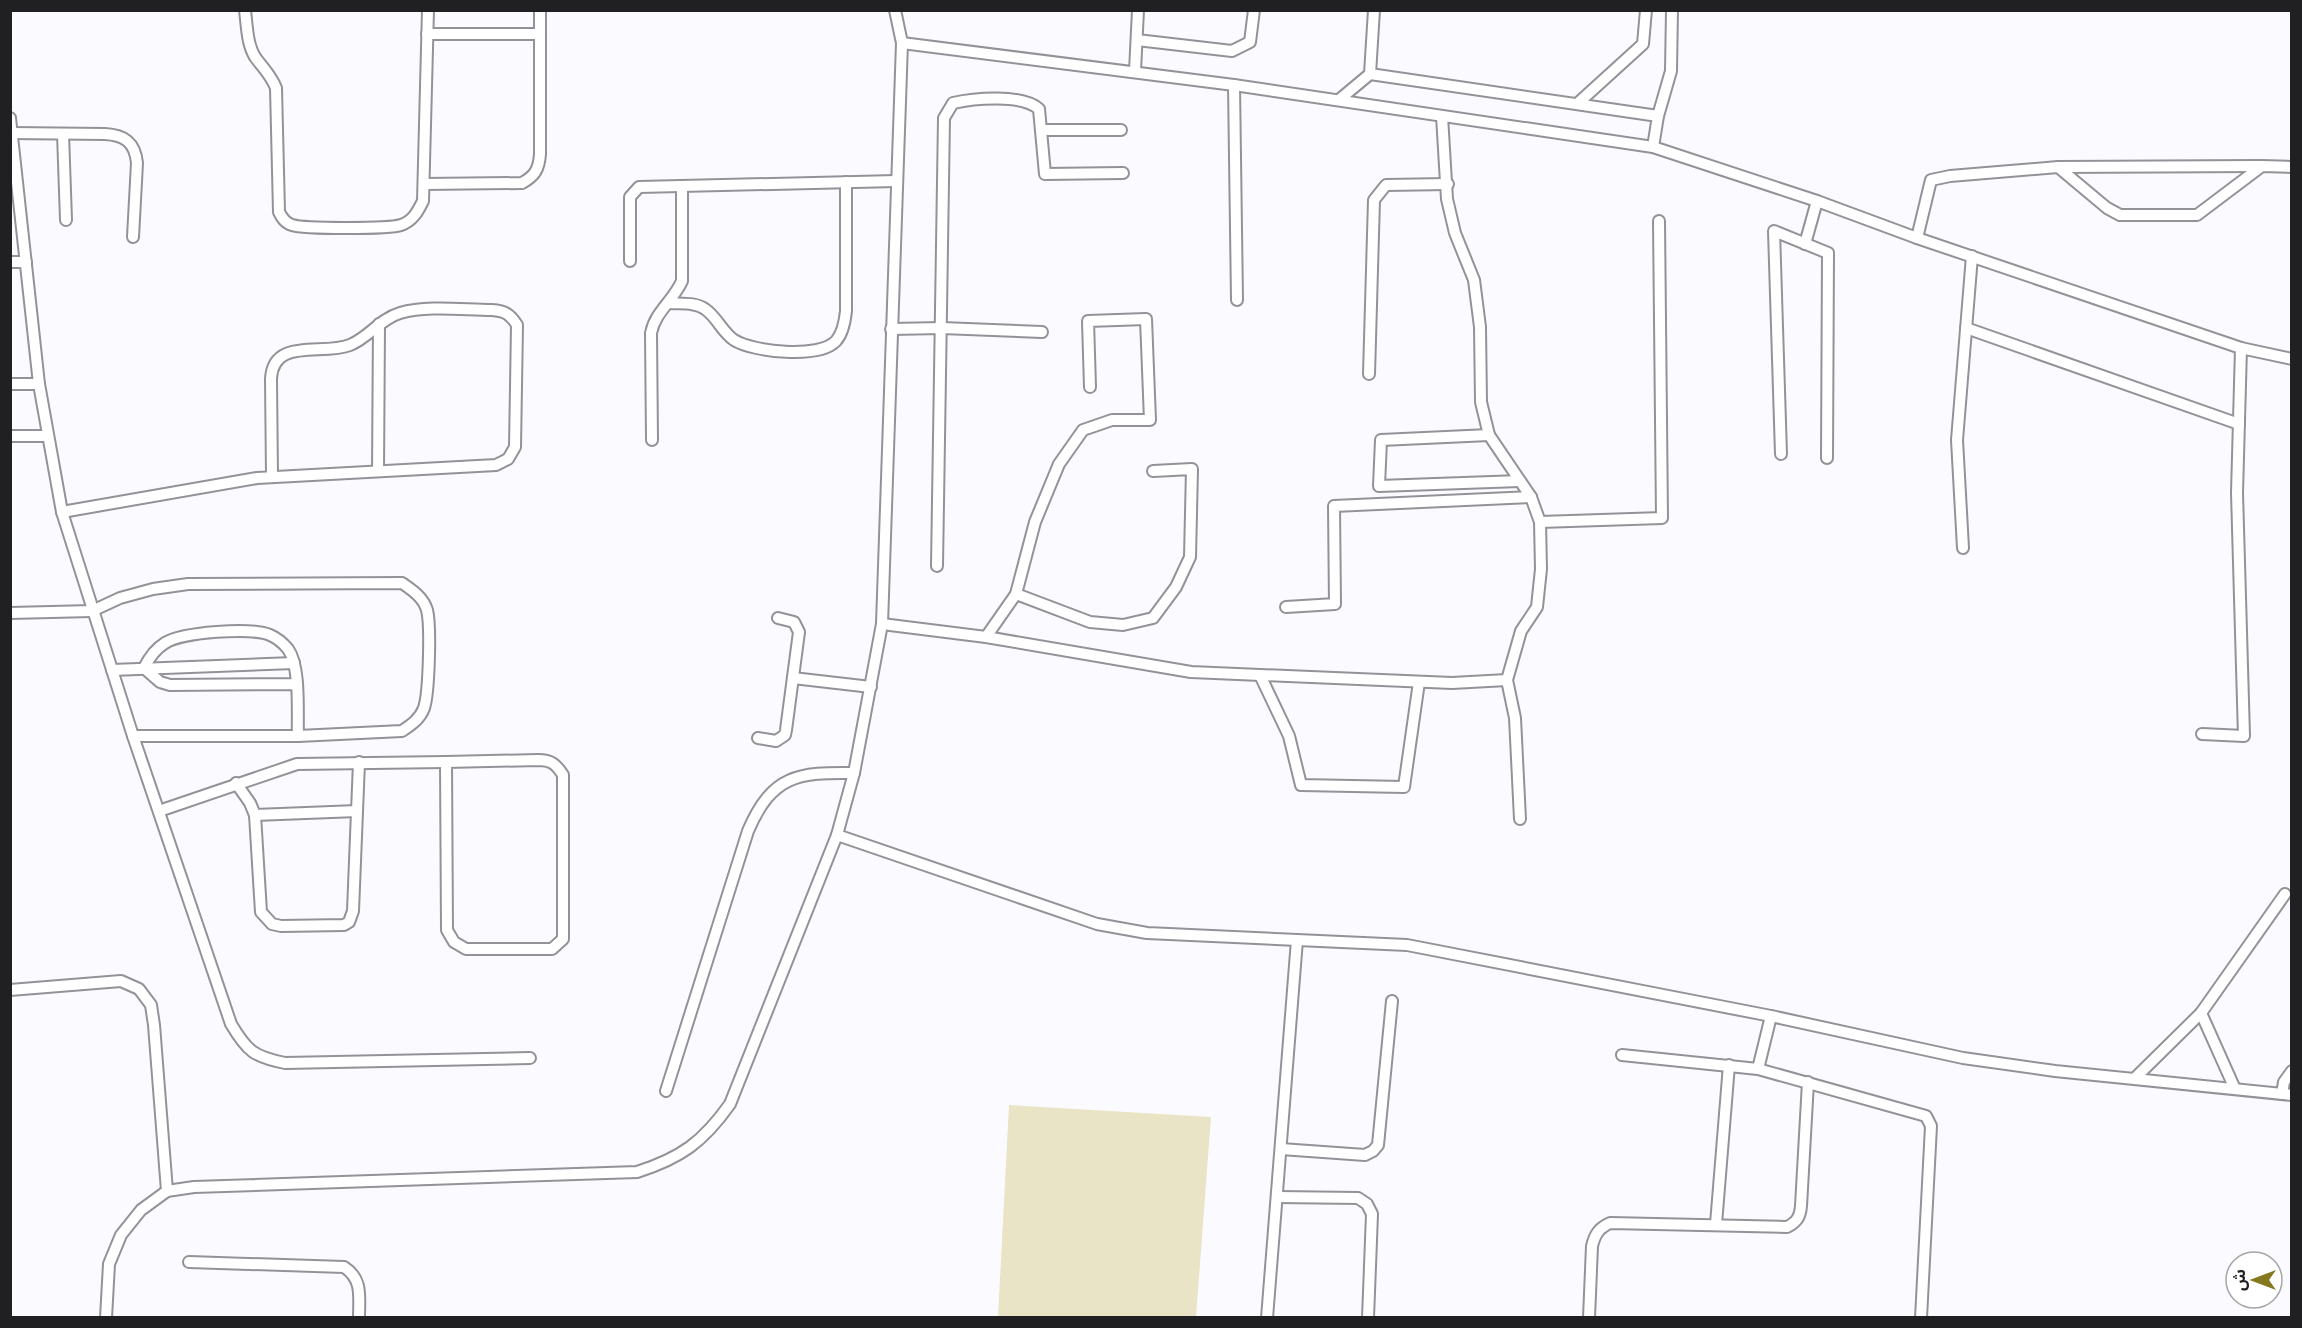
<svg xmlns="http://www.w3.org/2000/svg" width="2302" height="1328" font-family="Mulish,'Noto Sans Arabic',sans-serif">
<rect width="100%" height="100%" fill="#fbfbff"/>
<path fill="#e8e4c5" d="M 1009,1105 L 1211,1117 L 1196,1317 L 998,1317 Z"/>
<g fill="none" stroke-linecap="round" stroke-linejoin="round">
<g stroke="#939298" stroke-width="14">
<g id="service">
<path d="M 245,10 C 247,26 247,44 255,57 C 263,68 271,75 276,88 L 279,212 C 282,218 285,223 292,225 C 304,229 389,229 401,225 C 413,221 418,211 423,201 L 428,10"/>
<path d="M 427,34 L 540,34"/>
<path d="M 1137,40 L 1232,51 L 1250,42 L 1254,10"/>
<path d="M 902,43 L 1234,85 L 1653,147 L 1817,201 L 1917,238 L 2241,348 L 2292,359"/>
<path d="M 1135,71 L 1138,10"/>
<path d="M 1370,74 L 1658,116 L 1653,147"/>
<path d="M 1234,85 L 1237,300"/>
<path d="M 1340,99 L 1370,74 L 1374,10"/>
<path d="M 1577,104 L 1643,44 L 1646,10"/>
<path d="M 1442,116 L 1447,199 L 1455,233 L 1474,280 L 1480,327 L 1481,402 L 1489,435 L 1531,497 L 1540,522 L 1541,569 L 1537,607 L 1521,631 L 1507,680 L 1515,718 L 1520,819"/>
<path d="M 1658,116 L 1671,71 L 1672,10"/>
<path d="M 10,118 L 39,384 L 62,512 L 133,736 L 231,1024 C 247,1051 254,1057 285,1063 L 530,1058"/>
<path d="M 1041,130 L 1121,130"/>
<path d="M 10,133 L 105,134 C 124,135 135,142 137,163 L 133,237"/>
<path d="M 63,134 L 66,220"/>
<path d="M 2058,167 L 2259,166"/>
<path d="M 424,184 L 522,183 C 535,176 539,169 540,154 L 540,10"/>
<path d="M 1917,238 L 1931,180 L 1950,176 L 2058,167 L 2107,208 L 2120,215 L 2197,215 L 2262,166 L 2292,167"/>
<path d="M 1805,244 L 1817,201"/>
<path d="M 630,261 L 630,197 L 639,187 L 896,181"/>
<path d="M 10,262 L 26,262"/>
<path d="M 669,303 C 681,304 695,302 705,309 C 717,317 722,332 734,340 C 753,352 819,359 836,341 C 843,333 845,321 846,311 L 846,182"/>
<path d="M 1966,328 L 2239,424"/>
<path d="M 891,329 L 942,328 L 1042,332"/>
<path d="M 1369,374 L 1374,200 L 1386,185 L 1448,184"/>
<path d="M 10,384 L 39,384"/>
<path d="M 1489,435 L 1381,440 L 1379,486 L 1520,481"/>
<path d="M 10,436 L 47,436"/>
<path d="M 652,440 L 651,333 C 655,312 673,301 682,281 L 682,186"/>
<path d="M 1781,454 L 1774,231 L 1828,253 L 1827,458"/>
<path d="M 378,471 L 379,324"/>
<path d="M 62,512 L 257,478 L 496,465 L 508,459 L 515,447 L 517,325 C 510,314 505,311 492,310 C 464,310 428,305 400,313 C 380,319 368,338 350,345 C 322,356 273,337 271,379 L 272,477"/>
<path d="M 1540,522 L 1662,518 L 1659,221"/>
<path d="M 1963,548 L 1957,440 L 1972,256"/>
<path d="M 937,566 L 944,118 L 953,103 C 975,98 1022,94 1039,109 L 1045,174 L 1123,173"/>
<path d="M 1016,594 L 1090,622 L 1123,625 L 1153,618 L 1176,587 L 1190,557 L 1192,469 L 1153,471"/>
<path d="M 1286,607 L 1335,604 L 1334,506 L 1531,497"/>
<path d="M 10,613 L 92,611 L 120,598 L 153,589 L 188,584 L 402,583 C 412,590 423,597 427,610 C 431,626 429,693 424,708 C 420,719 411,725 402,731 L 298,736 L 133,736"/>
<path d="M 882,624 L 986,637 L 1191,672 L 1452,683 L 1507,680"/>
<path d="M 986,637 L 1016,594 L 1035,522 L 1059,464 L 1083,430 L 1112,420 L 1150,420 L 1146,319 L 1088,321 L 1090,387"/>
<path d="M 112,670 L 294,663"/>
<path d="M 1260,675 L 1289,736 L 1301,785 L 1404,787 L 1419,682"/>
<path d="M 793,678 L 871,687"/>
<path d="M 296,684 L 170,685 L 160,682 L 144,668 C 149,658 155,649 165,643 C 182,632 251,627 270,635 C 277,638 283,643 288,649 C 301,667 297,714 298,736"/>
<path d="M 2202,734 L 2244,736 L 2237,493 L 2241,348"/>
<path d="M 758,738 L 776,741 L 785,735 L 786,730 L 799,632 L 794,622 L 778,618"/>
<path d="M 538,760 C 551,760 556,764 563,775 L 563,939 L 552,949 L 466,949 L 454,942 L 447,930 L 446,762 Z"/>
<path d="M 236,783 L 250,803 L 255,815 L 261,912 L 272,924 L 281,926 L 344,925 L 349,922 L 353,911 L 359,762"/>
<path d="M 159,811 L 297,764 L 446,762"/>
<path d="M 255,815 L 357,811"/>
<path d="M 837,835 L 1097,924 L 1147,933 L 1407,945 L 1771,1016 L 1963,1058 L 2055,1071 L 2292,1095"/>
<path d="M 10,990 L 121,981 L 139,989 L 151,1005 L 154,1025 L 167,1191"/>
<path d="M 2201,1013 L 2235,1089"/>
<path d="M 1622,1055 L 1758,1069 L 1926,1116 L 1931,1126 L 1921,1318"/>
<path d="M 1758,1069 L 1771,1016"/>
<path d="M 2135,1078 L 2201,1013 L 2285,894"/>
<path d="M 666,1091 L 748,831 C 772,775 798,772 854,773"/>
<path d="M 2282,1094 L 2284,1082 L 2292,1071"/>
<path d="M 1281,1149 L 1365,1155 L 1373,1151 L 1378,1145 L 1392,1001"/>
<path d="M 1277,1197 L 1358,1198 L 1367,1204 L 1372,1214 L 1368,1318"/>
<path d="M 1716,1224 L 1729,1065"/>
<path d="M 189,1262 L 344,1267 C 363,1279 359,1297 359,1318"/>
<path d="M 106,1318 L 109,1264 L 121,1235 L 141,1210 L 167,1191 L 194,1187 L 637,1172 C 681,1158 703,1142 730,1104 L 837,835 L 854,773 L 882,624 L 902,43 L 895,10"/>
<path d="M 1267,1318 L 1297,940"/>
<path d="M 1589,1318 L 1592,1246 C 1595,1234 1599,1228 1610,1223 L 1787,1227 C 1797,1222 1800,1217 1801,1206 L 1808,1082"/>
</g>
</g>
<use href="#service" stroke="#fff" stroke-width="10"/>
</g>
<rect width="2302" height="1328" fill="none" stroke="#202022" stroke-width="24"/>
<g transform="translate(2254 1280) rotate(270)"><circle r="28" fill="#ffffff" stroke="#a6a6a7" stroke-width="1.5"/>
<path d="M0-4.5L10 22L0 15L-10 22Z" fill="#85781d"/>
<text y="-9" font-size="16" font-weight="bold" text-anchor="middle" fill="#202022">ش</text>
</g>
</svg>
